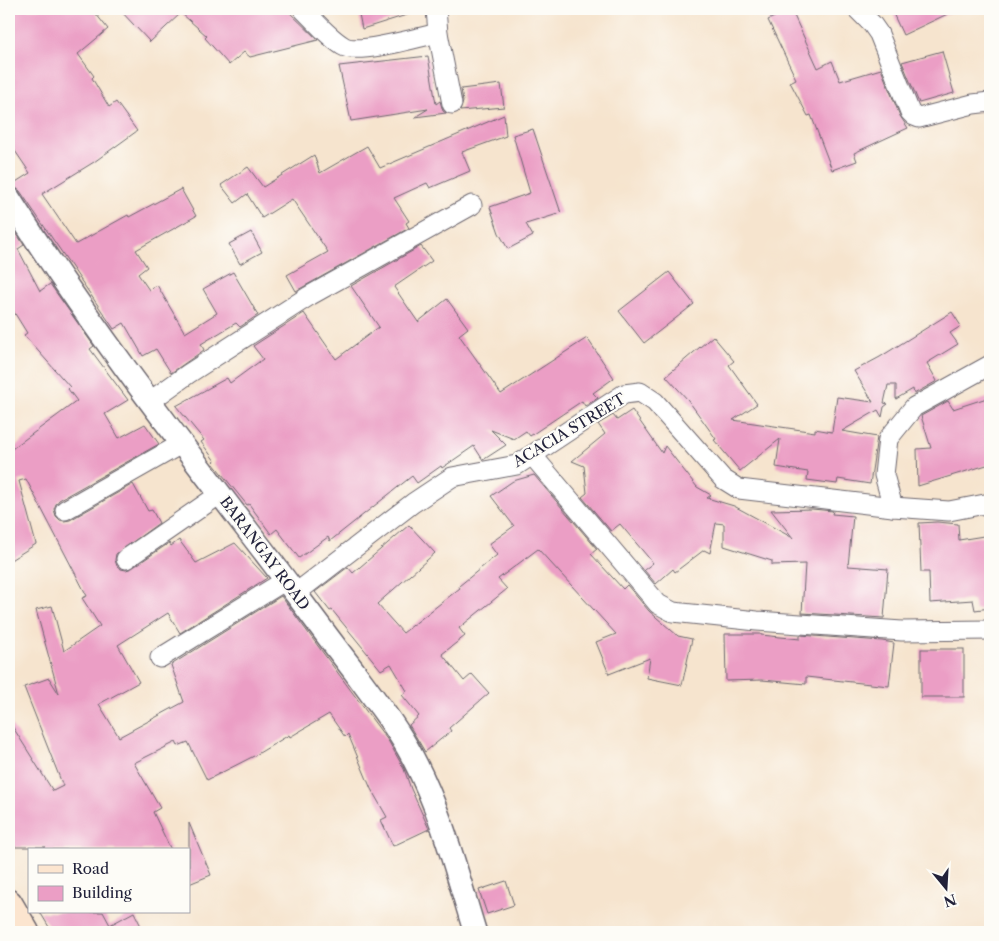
<svg xmlns="http://www.w3.org/2000/svg" width="999" height="941" font-family="'Libre Caslon Text',serif">
<rect width="100%" height="100%" fill="#fdfcf7"/>
<filter id="ink" filterUnits="userSpaceOnUse"><feTurbulence type="fractalNoise" baseFrequency=".02" numOctaves="2"/><feDisplacementMap in="SourceGraphic" scale="10" xChannelSelector="R" yChannelSelector="G"/><feConvolveMatrix kernelMatrix="1 2 1 2 8 2 1 2 1" color-interpolation-filters="sRGB"/></filter>
<filter id="wash" filterUnits="userSpaceOnUse"><feTurbulence type="fractalNoise" baseFrequency=".0096" numOctaves="4" result="noise"/><feDisplacementMap in="SourceGraphic" scale="20" xChannelSelector="R" yChannelSelector="G"/><feGaussianBlur stdDeviation="1.12" result="paint"/><feColorMatrix in="noise" values="0 0 0 0 0 0 0 0 0 0 0 0 0 0 0 0 0 1.4 0 .05"/><feComposite in="paint" operator="in"/></filter>
<g filter="url(#wash)">
<rect width="100%" height="100%" fill="#f6e4ce"/>
<g id="blocks">
<g fill="#eb9ec5">
<path d="M 9,9 L 92,9 L 108,29 L 78,54 L 94,76 L 92,78 L 109,107 L 116,102 L 137,131 L 94,162 L 42,194 L 76,244 L 128,215 L 129,217 L 181,189 L 196,216 L 136,250 L 147,267 L 138,274 L 149,290 L 157,285 L 185,333 L 217,313 L 203,289 L 233,272 L 258,315 L 240,327 L 236,323 L 201,344 L 204,350 L 171,373 L 156,349 L 143,356 L 124,323 L 114,329 L 20,191 L 11,185 L 30,173 L 9,142 Z"/>
<path d="M 119,9 L 286,9 L 318,40 L 250,57 L 244,52 L 229,65 L 205,38 L 207,36 L 181,13 L 150,42 Z"/>
<path d="M 358,9 L 413,9 L 413,13 L 362,29 Z"/>
<path d="M 791,9 L 818,68 L 832,61 L 840,81 L 881,69 L 900,116 L 908,128 L 854,153 L 857,161 L 832,170 L 811,115 L 808,116 L 790,82 L 796,79 L 768,20 Z"/>
<path d="M 891,9 L 958,9 L 903,35 Z"/>
<path d="M 942,51 L 954,93 L 919,103 L 902,62 Z"/>
<path d="M 428,56 L 436,104 L 440,101 L 443,111 L 446,113 L 415,117 L 428,109 L 351,121 L 339,66 Z"/>
<path d="M 501,84 L 504,107 L 460,111 L 463,102 L 461,89 Z"/>
<path d="M 504,115 L 506,136 L 462,152 L 470,171 L 430,188 L 427,183 L 394,198 L 409,221 L 406,223 L 409,228 L 296,291 L 287,275 L 328,252 L 292,199 L 262,218 L 247,194 L 235,203 L 221,185 L 248,167 L 263,187 L 314,155 L 320,173 L 367,146 L 380,168 Z"/>
<path d="M 533,129 L 561,213 L 526,224 L 533,236 L 508,249 L 499,233 L 490,207 L 530,193 L 513,135 Z"/>
<path d="M 9,222 L 24,245 L 18,249 L 40,291 L 50,284 L 94,346 L 90,349 L 128,400 L 105,414 L 119,438 L 145,424 L 159,444 L 59,500 L 56,504 L 54,509 L 56,516 L 60,520 L 64,521 L 70,520 L 133,484 L 148,511 L 152,510 L 159,523 L 116,554 L 115,560 L 117,566 L 121,569 L 126,570 L 132,568 L 169,543 L 171,546 L 179,540 L 196,563 L 235,543 L 267,578 L 180,633 L 168,613 L 118,645 L 139,682 L 99,704 L 119,737 L 184,702 L 171,665 L 281,596 L 389,742 L 404,769 L 411,789 L 429,829 L 393,846 L 381,820 L 387,817 L 371,789 L 348,734 L 345,737 L 329,714 L 290,737 L 289,735 L 254,756 L 207,780 L 188,742 L 178,746 L 176,742 L 134,763 L 160,808 L 153,812 L 171,850 L 41,850 L 46,847 L 9,847 L 9,721 L 53,791 L 63,786 L 24,687 L 49,678 L 59,694 L 36,610 L 52,606 L 64,651 L 100,626 L 82,598 L 87,596 L 26,479 L 19,481 L 36,544 L 9,561 L 9,451 L 77,401 L 68,389 L 70,387 L 24,335 L 27,333 L 9,304 Z"/>
<path d="M 251,232 L 262,252 L 240,264 L 229,244 Z"/>
<path d="M 421,246 L 432,261 L 394,287 L 418,322 L 447,299 L 468,328 L 459,335 L 501,394 L 587,338 L 614,378 L 593,393 L 598,398 L 585,406 L 582,401 L 530,436 L 526,431 L 514,439 L 491,430 L 506,445 L 483,460 L 474,446 L 442,468 L 441,466 L 417,483 L 412,476 L 330,541 L 328,537 L 299,558 L 277,529 L 271,534 L 249,504 L 247,505 L 213,463 L 215,461 L 201,442 L 204,440 L 176,406 L 227,378 L 230,383 L 263,359 L 253,346 L 304,313 L 336,359 L 379,327 L 351,286 Z"/>
<path d="M 669,272 L 694,304 L 644,343 L 619,311 Z"/>
<path d="M 952,312 L 961,326 L 950,333 L 958,344 L 927,363 L 937,381 L 914,394 L 913,389 L 896,399 L 896,385 L 888,385 L 884,403 L 888,404 L 884,407 L 882,417 L 878,410 L 842,431 L 877,437 L 870,484 L 838,479 L 837,484 L 807,480 L 808,472 L 776,467 L 780,439 L 740,471 L 714,440 L 716,439 L 688,400 L 666,376 L 713,336 L 734,361 L 729,365 L 757,404 L 733,420 L 815,432 L 815,429 L 832,432 L 837,397 L 873,402 L 854,371 L 880,357 Z"/>
<path d="M 990,397 L 990,464 L 918,486 L 917,449 L 931,448 L 921,416 L 948,401 L 953,409 Z"/>
<path d="M 632,410 L 662,453 L 665,446 L 697,487 L 711,495 L 707,498 L 734,506 L 793,538 L 771,510 L 812,509 L 833,511 L 832,514 L 853,516 L 848,566 L 888,569 L 884,618 L 802,613 L 805,564 L 772,565 L 772,561 L 724,546 L 724,524 L 716,523 L 710,553 L 704,550 L 675,572 L 673,569 L 656,584 L 644,570 L 653,563 L 620,524 L 611,531 L 582,497 L 587,493 L 584,466 L 572,461 L 605,434 L 598,424 L 613,415 L 617,420 Z"/>
<path d="M 534,475 L 597,549 L 591,554 L 623,589 L 627,585 L 649,611 L 678,636 L 692,639 L 682,685 L 647,678 L 650,658 L 609,674 L 596,642 L 616,634 L 538,549 L 498,579 L 507,589 L 459,628 L 465,636 L 442,654 L 464,681 L 472,674 L 489,693 L 449,728 L 451,731 L 425,752 L 409,725 L 419,716 L 402,695 L 407,691 L 391,664 L 381,670 L 332,610 L 330,611 L 315,592 L 348,567 L 353,573 L 409,525 L 435,553 L 377,604 L 403,633 L 460,588 L 459,586 L 497,555 L 489,544 L 514,526 L 491,496 L 513,481 Z"/>
<path d="M 937,522 L 958,524 L 959,540 L 990,535 L 990,608 L 975,610 L 973,600 L 930,603 L 929,572 L 921,572 L 919,523 Z"/>
<path d="M 725,634 L 761,634 L 761,635 L 800,639 L 800,635 L 882,641 L 894,643 L 889,686 L 806,677 L 806,684 L 762,680 L 726,681 Z"/>
<rect x="921" y="649" width="43" height="48"/>
<path d="M 189,823 L 211,875 L 189,884 Z"/>
<path d="M 506,881 L 514,905 L 487,914 L 479,890 Z"/>
<path d="M 40,912 L 103,912 L 110,925 L 134,912 L 144,932 L 52,932 Z"/>
</g>
</g>
</g>
<g filter="url(#ink)">
<use href="#blocks" fill-opacity="0" stroke="#6c666e" stroke-width="1"/>
<g fill="none" stroke-linecap="round" stroke-linejoin="round">
<g stroke="#6c666e" stroke-width="21">
<g id="minor">
<path d="M 303,9 C 315,21 328,37 343,46 C 357,55 420,37 438,33"/>
<path d="M 436,9 L 438,33 L 452,104"/>
<path d="M 857,9 L 872,24 L 879,34 L 910,112 L 914,116 L 919,118 L 973,104 L 990,102"/>
<path d="M 149,402 L 188,374 L 309,296 L 472,205"/>
<path d="M 532,455 L 658,604 L 673,612 L 757,621 L 902,631 L 990,630"/>
<path d="M 893,507 L 884,475 L 888,439 L 914,407 L 990,365"/>
<path d="M 65,510 L 181,444"/>
<path d="M 126,559 L 220,494"/>
<path d="M 296,593 L 413,503 L 452,477 L 517,465 L 624,394 L 640,392 L 655,402 L 723,479 L 739,489 L 893,507 L 949,511 L 990,503"/>
<path d="M 160,658 L 286,580"/>
</g>
</g>
<g stroke="#6c666e" stroke-width="25">
<path id="tertiary" d="M 9,198 C 89,325 181,443 272,562 C 299,598 326,635 354,671 C 375,700 397,727 413,758 C 442,813 457,874 475,932"/>
</g>
<g stroke="#6c666e" stroke-width="29">
<path id="secondary" d="M 9,903 L 26,932"/>
</g>
<use href="#minor" stroke="#fff" stroke-width="19"/>
<use href="#tertiary" stroke="#fff" stroke-width="22"/>
<use href="#secondary" stroke="#fce5cf" stroke-width="26"/>
</g>
</g>
<g text-anchor="middle" dominant-baseline="central" stroke-width="4.5" stroke-linejoin="round" paint-order="stroke">
<g font-size="15" fill="#22223b" stroke="#fdfcf7">
<text transform="translate(569 430) rotate(-31)">ACACIA STREET</text>
<text transform="translate(265 553) rotate(53)">BARANGAY ROAD</text>
</g>
</g>
<rect width="999" height="941" fill="none" stroke="#fdfcf7" stroke-width="30"/>
<rect x="28" y="848" width="162" height="65" fill="#fdfcf7" stroke="#a5a5ac"/>
<rect x="38" y="865" width="25" height="8" fill="#fce5cf" stroke="#a5a5ac"/>
<text x="72" y="874" font-size="15" fill="#22223b">Road</text>
<rect x="38" y="886" width="25" height="15" fill="#eb9ec5" stroke="#a5a5ac"/>
<text x="72" y="898" font-size="15" fill="#22223b">Building</text>
<g transform="translate(946 888) rotate(162)" stroke="#fdfcf7" stroke-width="4" paint-order="stroke">
<path d="M0-4L9 19L0 12L-9 19Z" fill="#22223b"/>
<text y="-8" font-size="14" font-weight="bold" text-anchor="middle" fill="#22223b">N</text>
</g>
</svg>
